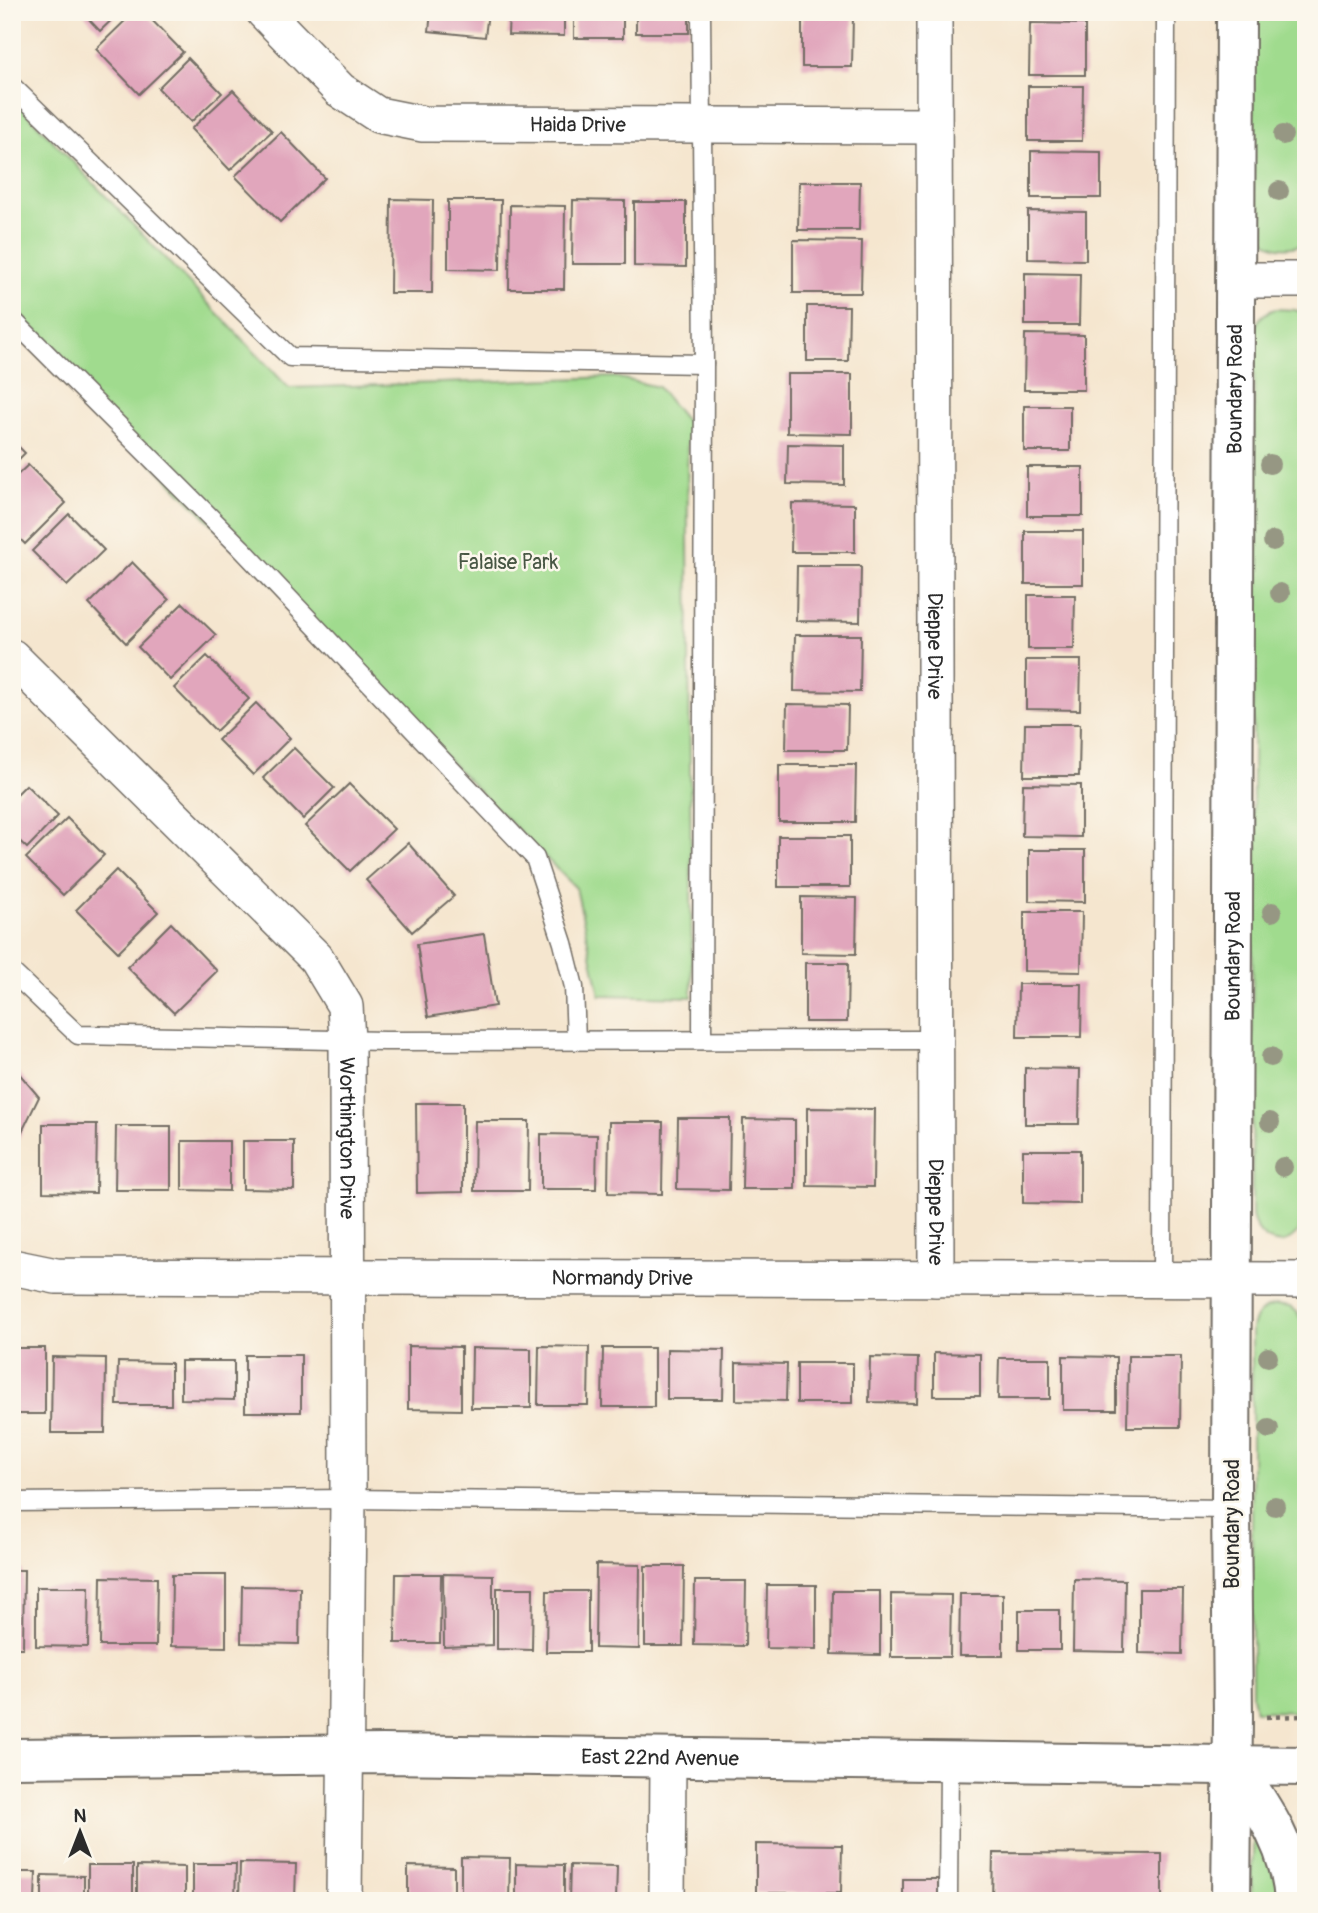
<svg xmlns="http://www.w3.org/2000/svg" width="1318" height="1913" font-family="Pangolin,sans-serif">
<rect width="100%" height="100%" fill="#fbf7ec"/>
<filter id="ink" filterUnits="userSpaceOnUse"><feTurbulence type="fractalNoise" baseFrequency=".0143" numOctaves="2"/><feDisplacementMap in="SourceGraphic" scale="14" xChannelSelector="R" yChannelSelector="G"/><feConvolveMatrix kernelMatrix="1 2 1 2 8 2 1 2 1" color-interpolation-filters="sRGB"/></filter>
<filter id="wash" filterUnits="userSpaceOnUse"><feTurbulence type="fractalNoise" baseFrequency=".00686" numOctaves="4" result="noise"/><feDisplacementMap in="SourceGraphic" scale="28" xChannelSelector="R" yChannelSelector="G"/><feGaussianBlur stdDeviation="1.57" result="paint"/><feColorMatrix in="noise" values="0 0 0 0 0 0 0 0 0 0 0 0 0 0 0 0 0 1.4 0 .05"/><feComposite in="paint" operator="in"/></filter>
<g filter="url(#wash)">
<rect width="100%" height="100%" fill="#f5e6cf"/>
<g fill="#a0db8e" stroke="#66835c" stroke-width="2">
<path d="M 1253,12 L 1306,12 L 1306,243 C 1284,252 1264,248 1253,227 Z"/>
<path d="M 12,98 L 289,388 L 615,377 L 658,387 L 687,422 L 692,997 L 600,995 L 576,888 L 12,323 Z"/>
<path d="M 1276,309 L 1295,310 L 1306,314 L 1303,1205 C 1302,1214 1303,1225 1297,1233 C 1281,1254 1255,1237 1252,1215 L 1254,331 C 1257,319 1264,312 1276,309 Z"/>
<path d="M 1277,1305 L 1290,1307 L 1297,1312 L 1302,1321 L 1304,1336 L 1306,1393 L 1305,1712 L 1255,1711 L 1252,1695 L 1252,1328 C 1255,1315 1263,1307 1277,1305 Z"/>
<path d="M 1254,1828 L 1285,1901 L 1251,1901 Z"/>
</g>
<g id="blocks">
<g fill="#e1a6bc">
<path d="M 82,12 L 120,12 L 100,31 Z"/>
<path d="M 134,12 L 144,12 L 183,52 L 139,94 L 96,49 Z"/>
<path d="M 431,12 L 488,12 L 485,37 L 429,31 Z"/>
<path d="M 509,12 L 564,12 L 564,36 L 508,35 Z"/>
<rect x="574" y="12" width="49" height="26"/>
<rect x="636" y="12" width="53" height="21"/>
<path d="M 802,14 L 853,15 L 852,67 L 802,67 Z"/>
<path d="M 1030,23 L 1085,24 L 1085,75 L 1029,75 Z"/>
<path d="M 188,58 L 222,93 L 191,122 L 158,88 Z"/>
<path d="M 1028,86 L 1083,86 L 1082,141 L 1028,141 Z"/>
<path d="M 233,90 L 272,131 L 230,170 L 191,129 Z"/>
<path d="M 281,132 L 325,178 L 280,222 L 235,176 Z"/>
<path d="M 1031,151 L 1101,152 L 1101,198 L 1031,198 Z"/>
<path d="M 799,182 L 860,182 L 859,230 L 798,230 Z"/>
<path d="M 391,199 L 433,200 L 432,293 L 390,293 Z"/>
<path d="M 448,200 L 501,200 L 500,270 L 448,269 Z"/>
<path d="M 573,200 L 625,201 L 625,264 L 572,264 Z"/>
<path d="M 634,202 L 686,202 L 686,267 L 634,266 Z"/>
<path d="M 510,205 L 565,206 L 564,289 L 509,289 Z"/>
<path d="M 1028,211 L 1086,212 L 1086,260 L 1028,259 Z"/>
<path d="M 793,240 L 862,241 L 861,293 L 793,293 Z"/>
<path d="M 1025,273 L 1080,274 L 1079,325 L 1025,325 Z"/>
<path d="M 807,306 L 849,306 L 848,361 L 807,361 Z"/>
<path d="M 1025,334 L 1084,335 L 1084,390 L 1024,390 Z"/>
<path d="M 787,374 L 852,374 L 852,434 L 787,433 Z"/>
<rect x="1024" y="406" width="46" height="45"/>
<path d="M 12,440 L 25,453 L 12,466 Z"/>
<path d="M 788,444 L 844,445 L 844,485 L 787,484 Z"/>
<path d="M 28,465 L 66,503 L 25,544 L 12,531 L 12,480 Z"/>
<rect x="1027" y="467" width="56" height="49"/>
<path d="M 792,503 L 855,504 L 855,552 L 791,552 Z"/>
<path d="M 69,514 L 104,550 L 67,586 L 32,551 Z"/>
<rect x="1025" y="531" width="58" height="53"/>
<path d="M 132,562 L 169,600 L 126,643 L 89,604 Z"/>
<path d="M 797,566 L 861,566 L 860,622 L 796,621 Z"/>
<path d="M 1028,595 L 1075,595 L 1074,649 L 1028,649 Z"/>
<path d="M 183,603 L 216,635 L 170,680 L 138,647 Z"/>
<path d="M 795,635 L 861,635 L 860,692 L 794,691 Z"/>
<path d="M 207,656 L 249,699 L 216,731 L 174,688 Z"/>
<path d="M 1026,660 L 1081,660 L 1080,710 L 1026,709 Z"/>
<path d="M 256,703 L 290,738 L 253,775 L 218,740 Z"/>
<path d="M 787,704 L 848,705 L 847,750 L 786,750 Z"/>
<path d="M 1025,724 L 1080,724 L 1079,776 L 1024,776 Z"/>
<path d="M 294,748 L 334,788 L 303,819 L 263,778 Z"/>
<path d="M 779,765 L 856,765 L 855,822 L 779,822 Z"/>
<path d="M 349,784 L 394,829 L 350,871 L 305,826 Z"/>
<path d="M 1023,784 L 1081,785 L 1081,837 L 1022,836 Z"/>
<path d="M 26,785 L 58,816 L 27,848 L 12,834 L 12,799 Z"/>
<path d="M 67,818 L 104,855 L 63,895 L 26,858 Z"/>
<rect x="778" y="836" width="72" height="51"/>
<path d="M 408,843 L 454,896 L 412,932 L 366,880 Z"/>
<path d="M 1029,850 L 1085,850 L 1085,902 L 1029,901 Z"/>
<path d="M 116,870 L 158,912 L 118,952 L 76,910 Z"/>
<path d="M 801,897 L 857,898 L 856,954 L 801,953 Z"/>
<path d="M 1024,912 L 1082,912 L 1081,972 L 1024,971 Z"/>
<path d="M 171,923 L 217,971 L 174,1013 L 127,967 Z"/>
<path d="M 484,934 L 495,1006 L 428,1017 L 417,944 Z"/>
<path d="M 805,963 L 848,963 L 847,1022 L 805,1022 Z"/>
<path d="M 1018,984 L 1082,984 L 1081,1037 L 1017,1037 Z"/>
<path d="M 12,1065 L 39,1097 L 12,1152 Z"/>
<path d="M 1025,1068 L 1080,1069 L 1079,1124 L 1025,1124 Z"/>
<path d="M 416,1103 L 463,1103 L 463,1192 L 417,1193 Z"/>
<path d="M 807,1108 L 874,1109 L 873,1187 L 807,1186 Z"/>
<path d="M 678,1118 L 730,1118 L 729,1190 L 677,1189 Z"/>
<path d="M 743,1119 L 795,1120 L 795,1189 L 742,1189 Z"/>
<path d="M 475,1121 L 529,1121 L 528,1191 L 474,1191 Z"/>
<path d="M 609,1122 L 663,1122 L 662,1194 L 608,1193 Z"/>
<path d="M 43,1124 L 97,1124 L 96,1193 L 43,1192 Z"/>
<path d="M 116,1126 L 171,1126 L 171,1190 L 115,1190 Z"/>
<path d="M 541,1134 L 597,1135 L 596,1189 L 541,1189 Z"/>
<path d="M 182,1141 L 229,1141 L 229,1191 L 182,1190 Z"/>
<path d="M 243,1141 L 294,1141 L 294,1190 L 243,1189 Z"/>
<path d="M 1023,1150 L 1080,1150 L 1080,1204 L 1023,1203 Z"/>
<path d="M 408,1346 L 461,1347 L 461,1410 L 408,1409 Z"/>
<path d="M 539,1346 L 589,1347 L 588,1405 L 538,1405 Z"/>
<rect x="12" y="1348" width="33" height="66"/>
<path d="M 472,1348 L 531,1349 L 531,1408 L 471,1408 Z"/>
<path d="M 603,1348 L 654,1348 L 654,1407 L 602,1407 Z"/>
<path d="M 667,1349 L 724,1350 L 723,1399 L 667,1399 Z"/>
<path d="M 934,1353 L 980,1354 L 980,1396 L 934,1396 Z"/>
<rect x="245" y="1355" width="56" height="57"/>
<path d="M 1063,1356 L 1116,1357 L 1116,1410 L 1063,1410 Z"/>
<path d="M 1128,1356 L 1181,1356 L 1180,1427 L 1127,1427 Z"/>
<path d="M 52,1357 L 106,1358 L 105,1433 L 51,1433 Z"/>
<path d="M 870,1357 L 918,1358 L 917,1403 L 869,1402 Z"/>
<path d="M 999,1358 L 1050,1358 L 1050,1399 L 998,1399 Z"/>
<path d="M 181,1361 L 234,1361 L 234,1400 L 181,1399 Z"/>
<path d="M 118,1362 L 171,1363 L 171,1405 L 117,1405 Z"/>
<path d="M 736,1363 L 787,1364 L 786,1401 L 736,1400 Z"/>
<rect x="797" y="1363" width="56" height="40"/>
<path d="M 596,1564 L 640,1565 L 639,1649 L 595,1648 Z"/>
<path d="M 645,1566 L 684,1566 L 683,1646 L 645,1646 Z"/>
<path d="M 12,1570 L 24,1570 L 23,1648 L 12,1648 Z"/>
<path d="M 396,1574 L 441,1574 L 440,1643 L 395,1643 Z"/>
<path d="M 443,1574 L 493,1575 L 493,1645 L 444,1647 Z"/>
<path d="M 172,1575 L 226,1575 L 226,1647 L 171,1646 Z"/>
<path d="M 101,1577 L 157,1578 L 156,1646 L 100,1646 Z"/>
<path d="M 1074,1579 L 1125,1580 L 1124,1652 L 1073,1651 Z"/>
<path d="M 695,1581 L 746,1581 L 745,1646 L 694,1645 Z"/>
<path d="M 767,1585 L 816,1585 L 816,1649 L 766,1648 Z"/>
<path d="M 242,1586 L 300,1587 L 299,1644 L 241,1643 Z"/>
<path d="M 36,1587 L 89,1587 L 88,1647 L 36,1646 Z"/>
<path d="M 497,1588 L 533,1588 L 532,1650 L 497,1649 Z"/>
<path d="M 1139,1589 L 1183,1589 L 1182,1654 L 1139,1653 Z"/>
<path d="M 547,1591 L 588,1591 L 588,1652 L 546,1652 Z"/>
<path d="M 833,1591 L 880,1591 L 880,1655 L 832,1654 Z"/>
<path d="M 891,1594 L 951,1595 L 950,1657 L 891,1657 Z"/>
<path d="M 960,1594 L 1003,1594 L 1003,1656 L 959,1656 Z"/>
<rect x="1019" y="1610" width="41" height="40"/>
<path d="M 756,1844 L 842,1845 L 841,1893 L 756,1893 Z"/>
<path d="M 993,1853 L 1162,1854 L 1162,1901 L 992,1901 Z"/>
<path d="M 461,1857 L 510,1858 L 509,1901 L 461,1901 Z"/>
<path d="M 240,1863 L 296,1864 L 295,1901 L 239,1901 Z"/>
<path d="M 193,1864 L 236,1864 L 235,1901 L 193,1901 Z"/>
<path d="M 516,1864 L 564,1865 L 564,1901 L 516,1901 Z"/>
<rect x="88" y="1865" width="45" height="36"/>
<path d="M 570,1865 L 617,1866 L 616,1901 L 569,1901 Z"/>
<path d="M 137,1866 L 185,1867 L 185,1901 L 137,1901 Z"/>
<path d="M 408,1866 L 454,1867 L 454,1901 L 408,1901 Z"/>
<path d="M 12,1872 L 36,1872 L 35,1901 L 12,1901 Z"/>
<path d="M 42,1875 L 84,1876 L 84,1901 L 42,1901 Z"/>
<rect x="903" y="1879" width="35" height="22"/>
</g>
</g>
</g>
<g filter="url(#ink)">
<use href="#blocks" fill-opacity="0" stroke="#726c64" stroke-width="2"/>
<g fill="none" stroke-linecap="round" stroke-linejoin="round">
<g stroke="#726c64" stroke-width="21">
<g id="service">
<path d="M 12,86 L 290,357 L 704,364 L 701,12"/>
<path d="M 12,319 L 241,548 L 535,858 L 563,943 L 574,987 L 576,1040"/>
<path d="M 12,972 L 78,1035 L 385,1041 L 935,1040"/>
<path d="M 702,1040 L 704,364"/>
<path d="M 1162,1280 L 1166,12"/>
<path d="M 12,1502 L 348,1499 L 1231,1509"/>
<path d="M 948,1901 L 949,1761"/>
</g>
</g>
<g stroke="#726c64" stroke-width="38">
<g id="minor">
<path id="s1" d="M 264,12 L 340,90 L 378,115 L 423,124 L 933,126"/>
<path id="s2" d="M 934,12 L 936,1279"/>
<path d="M 1234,280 L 1306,280"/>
<path id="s3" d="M 12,657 L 316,958 L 345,1006 L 347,1040 L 348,1499 L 344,1901"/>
<path id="s4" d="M 12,1267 L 56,1276 L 1306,1280"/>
<path d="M 667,1901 L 668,1758"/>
</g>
</g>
<g stroke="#726c64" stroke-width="42">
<g id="tertiary">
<path id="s5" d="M 12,1758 L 383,1754 L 1306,1766"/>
</g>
</g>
<g stroke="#726c64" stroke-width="42">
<g id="primary">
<path d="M 1233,1764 C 1262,1807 1291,1847 1294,1901"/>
<path id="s6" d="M 1231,1901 L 1233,1717 L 1231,1509 L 1236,12"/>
</g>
</g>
<path stroke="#726c64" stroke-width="4.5" stroke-dasharray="5 5" stroke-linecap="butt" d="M 1266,1717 L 1305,1716"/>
<use href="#service" stroke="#fff" stroke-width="18"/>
<use href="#minor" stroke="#fff" stroke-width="35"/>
<use href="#tertiary" stroke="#fff" stroke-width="38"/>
<use href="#primary" stroke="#fff" stroke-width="38"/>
</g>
<g fill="#969783">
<circle cx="1283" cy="135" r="10"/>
<circle cx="1279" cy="191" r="10"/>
<circle cx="1270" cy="464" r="10"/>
<circle cx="1273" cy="541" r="10"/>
<circle cx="1280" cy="593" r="10"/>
<circle cx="1272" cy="912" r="10"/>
<circle cx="1271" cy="1057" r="10"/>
<circle cx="1270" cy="1122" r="10"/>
<circle cx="1283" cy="1167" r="10"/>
<circle cx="1268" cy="1357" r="10"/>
<circle cx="1269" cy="1429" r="10"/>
<circle cx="1275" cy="1506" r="10"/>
</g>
</g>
<g text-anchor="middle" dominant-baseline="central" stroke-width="5" stroke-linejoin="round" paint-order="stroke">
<g font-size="21" fill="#2b2b2b" stroke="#fbf7ec">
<text stroke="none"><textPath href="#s1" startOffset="355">Haida Drive</textPath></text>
<text stroke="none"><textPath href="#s6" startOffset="1512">Boundary Road</textPath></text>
<text stroke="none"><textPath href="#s2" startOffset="634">Dieppe Drive</textPath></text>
<text stroke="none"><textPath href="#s6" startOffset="945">Boundary Road</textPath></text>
<text stroke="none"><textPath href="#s3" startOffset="616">Worthington Drive</textPath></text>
<text stroke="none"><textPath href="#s2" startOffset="1200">Dieppe Drive</textPath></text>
<text stroke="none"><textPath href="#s4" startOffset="611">Normandy Drive</textPath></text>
<text transform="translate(1232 1524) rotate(-90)">Boundary Road</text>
<text stroke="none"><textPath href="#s5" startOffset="648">East 22nd Avenue</textPath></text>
</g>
<g font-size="21" fill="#485744" stroke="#fbf7ec">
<text x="508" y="562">Falaise Park</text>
</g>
</g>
<rect width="1318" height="1913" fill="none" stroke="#fbf7ec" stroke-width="42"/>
<g transform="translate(80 1832)" stroke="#fbf7ec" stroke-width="5" paint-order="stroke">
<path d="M0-5L12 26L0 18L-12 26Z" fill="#2b2b2b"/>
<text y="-10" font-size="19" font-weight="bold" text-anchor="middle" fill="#2b2b2b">N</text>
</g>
</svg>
